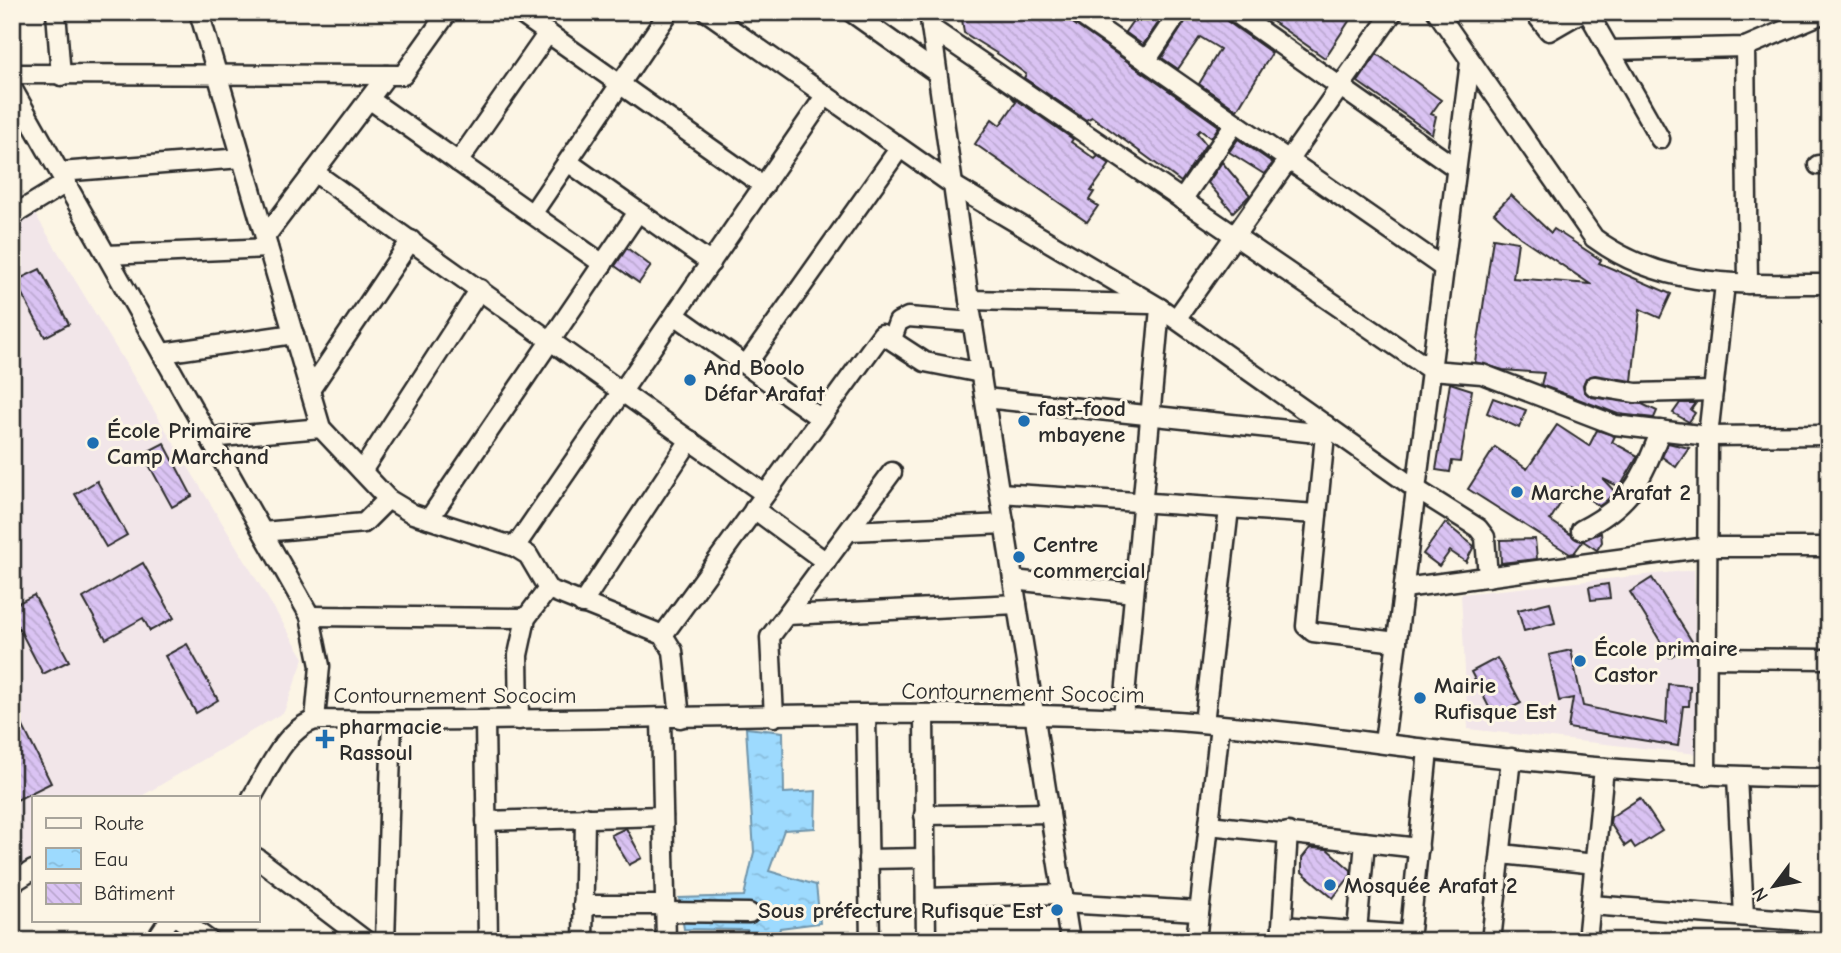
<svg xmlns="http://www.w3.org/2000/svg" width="1841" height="953" font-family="'Comic Neue',sans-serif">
<defs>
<pattern id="water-ripples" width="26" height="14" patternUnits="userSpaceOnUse" patternTransform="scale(1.75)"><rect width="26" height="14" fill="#9ddafe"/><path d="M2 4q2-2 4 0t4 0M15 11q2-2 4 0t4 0" fill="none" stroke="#87bbda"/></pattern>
<pattern id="building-back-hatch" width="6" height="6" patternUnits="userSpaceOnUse" patternTransform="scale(1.75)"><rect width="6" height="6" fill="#dac3f3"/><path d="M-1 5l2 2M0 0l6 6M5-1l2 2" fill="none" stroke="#bba8d0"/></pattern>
</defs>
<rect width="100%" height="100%" fill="#fcf5e5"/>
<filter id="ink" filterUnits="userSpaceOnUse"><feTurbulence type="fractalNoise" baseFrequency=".0143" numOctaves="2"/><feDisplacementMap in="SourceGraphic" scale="14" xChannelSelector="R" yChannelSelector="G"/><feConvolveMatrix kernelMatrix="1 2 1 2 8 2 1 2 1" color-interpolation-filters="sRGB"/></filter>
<g filter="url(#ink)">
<g fill="#f2e6e9">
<path d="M 35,214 L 304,658 L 284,712 L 140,797 L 33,797 L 33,859 L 12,871 L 12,228 Z"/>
<path d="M 1694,570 L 1697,754 L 1468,729 L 1461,594 Z"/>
</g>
<path fill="url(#water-ripples)" stroke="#6f94aa" stroke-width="2" d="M 746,728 L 783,732 L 784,793 L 816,791 L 815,828 L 784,830 L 769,871 L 816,885 L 820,923 L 780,928 L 777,941 L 747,941 L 747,930 L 684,929 L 679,898 L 744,896 L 754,852 Z"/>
<g fill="url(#building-back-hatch)" stroke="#2b2b2b" stroke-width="2">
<path d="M 961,12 L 1065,12 L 1070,21 L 1219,126 L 1211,138 L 1200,130 L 1197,133 L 1206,144 L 1181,182 L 1105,126 L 1092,117 L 1086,120 L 1024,78 L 1026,74 L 1001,56 L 964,33 Z"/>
<path d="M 1139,12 L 1157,12 L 1163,16 L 1143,45 L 1125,32 Z"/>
<path d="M 1198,12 L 1223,12 L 1227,21 L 1272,53 L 1237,110 L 1199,84 L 1220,49 L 1200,37 L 1178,69 L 1162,58 L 1190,14 L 1195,17 Z"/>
<path d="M 1259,12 L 1355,12 L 1325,58 Z"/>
<path d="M 1377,54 L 1441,100 L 1431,114 L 1436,116 L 1432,134 L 1358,82 Z"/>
<path d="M 1011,96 L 1073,139 L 1071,142 L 1095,159 L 1098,156 L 1110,164 L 1091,191 L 1094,192 L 1089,200 L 1098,206 L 1087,222 L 975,144 L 992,119 L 1000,125 L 1016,102 Z"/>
<path d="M 1238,139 L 1273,163 L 1264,174 L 1229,152 Z"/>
<path d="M 1222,162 L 1250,195 L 1233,212 L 1208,183 Z"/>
<path d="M 1511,195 L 1551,233 L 1554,229 L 1601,260 L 1599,263 L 1671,294 L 1660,318 L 1640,309 L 1632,381 L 1595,375 L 1586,378 L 1583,385 L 1584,391 L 1591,397 L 1642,404 L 1657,411 L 1654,418 L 1618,414 L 1541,385 L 1544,373 L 1503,370 L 1475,362 L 1493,238 L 1518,242 L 1513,278 L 1590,284 L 1520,237 L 1494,213 Z"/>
<path d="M 627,248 L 651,266 L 639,283 L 615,266 Z"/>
<path d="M 40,269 L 69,324 L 45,337 L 15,281 Z"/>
<path d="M 1450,383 L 1472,390 L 1460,462 L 1452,461 L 1450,472 L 1436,470 Z"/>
<path d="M 1493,398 L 1526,410 L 1519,428 L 1487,413 Z"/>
<path d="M 1680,403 L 1696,403 L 1691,410 L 1695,413 L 1689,422 L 1673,413 Z"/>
<path d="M 1557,425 L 1589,446 L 1597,430 L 1615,436 L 1612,442 L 1638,456 L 1620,487 L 1603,479 L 1615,492 L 1605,502 L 1599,506 L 1571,487 L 1550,520 L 1580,541 L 1601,533 L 1602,542 L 1597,550 L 1583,541 L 1574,553 L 1570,554 L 1468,489 L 1495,447 L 1527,469 Z"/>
<path d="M 164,443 L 192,496 L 172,507 L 143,454 Z"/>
<path d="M 1668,443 L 1689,448 L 1676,467 L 1662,457 Z"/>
<path d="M 97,481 L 127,535 L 106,547 L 75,494 Z"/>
<path d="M 1445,523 L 1474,546 L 1466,562 L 1450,551 L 1439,566 L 1423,554 Z"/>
<path d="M 1535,539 L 1537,559 L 1501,563 L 1500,540 Z"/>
<path d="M 143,563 L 174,618 L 150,631 L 143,618 L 106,639 L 83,598 Z"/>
<path d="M 1652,578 L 1693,643 L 1670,657 L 1630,592 Z"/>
<path d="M 1608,584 L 1610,598 L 1591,600 L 1589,587 Z"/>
<path d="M 34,595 L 69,661 L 43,674 L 12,615 L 12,606 Z"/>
<path d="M 1550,602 L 1555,623 L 1524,631 L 1518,610 Z"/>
<path d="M 187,644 L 218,700 L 196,713 L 165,656 Z"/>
<path d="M 1571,650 L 1583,706 L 1666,724 L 1668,684 L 1690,686 L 1689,706 L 1683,706 L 1678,746 L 1568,728 L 1573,698 L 1559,701 L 1549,655 Z"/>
<path d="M 1497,658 L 1521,703 L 1494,717 L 1471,672 Z"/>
<path d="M 12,704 L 51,783 L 17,800 L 12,789 Z"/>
<path d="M 1640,798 L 1662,831 L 1635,848 L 1631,842 L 1625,846 L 1610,823 L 1611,817 Z"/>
<path d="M 626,828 L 642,858 L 629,865 L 611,835 Z"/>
<path d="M 1310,848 L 1327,849 L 1351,870 L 1351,875 L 1333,898 L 1302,872 L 1302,858 Z"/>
</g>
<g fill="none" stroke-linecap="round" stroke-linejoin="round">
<g stroke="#2b2b2b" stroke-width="23">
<g id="minor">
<path d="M 56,12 L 61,76"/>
<path d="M 199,12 L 321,428 L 388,499 L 413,514 L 515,547 L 528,555 L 548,589 L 663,635 L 673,651 L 680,718"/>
<path d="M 518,12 L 764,186"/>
<path d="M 707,12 L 953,185 L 1160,308 L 1416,489 L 1478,528 L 1485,537 L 1488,577"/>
<path d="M 851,12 L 937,73"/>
<path d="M 929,12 L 969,300 L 1070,941"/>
<path d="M 1076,12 L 1444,268"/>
<path d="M 1234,12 L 1456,168"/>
<path d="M 1437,12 L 1594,238 C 1664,290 1746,284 1829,284"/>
<path d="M 1534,12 L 1549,31 L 1582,12"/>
<path d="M 1584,12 L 1590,16 L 1660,139"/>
<path d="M 931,28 L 1431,370 L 1482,374 L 1615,425 L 1708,436 L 1829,435"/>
<path d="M 1745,47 L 1748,284"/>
<path d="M 1609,50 L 1745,47 L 1827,12"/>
<path d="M 1146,61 L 1179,12"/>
<path d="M 12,74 L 403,75 L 448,12"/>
<path d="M 12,88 L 310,616 L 320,666 L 315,720"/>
<path d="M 369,99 L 603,264"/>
<path d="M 458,162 L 548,33"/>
<path d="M 568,162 L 711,263"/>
<path d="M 1818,165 L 1829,165"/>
<path d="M 60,172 L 242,158"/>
<path d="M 314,172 L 765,494"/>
<path d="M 1182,200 L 1235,123"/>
<path d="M 532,214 L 669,12"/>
<path d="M 12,216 L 66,183"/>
<path d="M 265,237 L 387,75"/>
<path d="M 107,255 L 268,248"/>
<path d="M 969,300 L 1150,304"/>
<path d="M 675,315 L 820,418"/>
<path d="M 1176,319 L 1393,12"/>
<path d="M 892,339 L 898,322 L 908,317 L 973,322"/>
<path d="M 162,353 L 294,334"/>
<path d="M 746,365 L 899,149"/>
<path d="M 1594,386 L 1636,393 L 1713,391"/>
<path d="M 310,390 L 411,240"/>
<path d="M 985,398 L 1326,434"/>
<path d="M 1326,425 L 1306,626 L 1313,632 L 1397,642"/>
<path d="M 210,438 L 321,428"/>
<path d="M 362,471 L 480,289"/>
<path d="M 1000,493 L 1317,514"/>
<path d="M 754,509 L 826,562"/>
<path d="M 429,519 L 638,212"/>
<path d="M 1581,530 C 1632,504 1641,481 1661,430"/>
<path d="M 851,531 L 1005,524"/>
<path d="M 263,532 L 364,523 L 388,499"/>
<path d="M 515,547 L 825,96"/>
<path d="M 1013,580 L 1134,593"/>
<path d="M 1404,588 L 1707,547 L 1829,547"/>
<path d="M 582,604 L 690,440"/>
<path d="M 787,615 L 1017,604"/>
<path d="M 310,616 L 526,618"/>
<path d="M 663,635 L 882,334 L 925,362 L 981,373"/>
<path d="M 1707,658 L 1829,659"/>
<path d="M 924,715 L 926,941"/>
<path d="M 866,716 L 870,941"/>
<path d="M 774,717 L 770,637 L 892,472"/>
<path d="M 1123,718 L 1160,308"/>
<path d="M 661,719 L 666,941"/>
<path d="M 485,720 L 488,941"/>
<path d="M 519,720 L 518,655 L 526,618 L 548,589"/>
<path d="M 1204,723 L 1229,509"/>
<path d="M 1384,743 L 1470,62"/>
<path d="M 1706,776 L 1708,436 L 1725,284"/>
<path d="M 1737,777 L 1744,916"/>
<path d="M 252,797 C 268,771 284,730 315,720 C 584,724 854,706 1123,718 C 1224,722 1326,737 1426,749 C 1560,766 1694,777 1829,778"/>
<path d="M 924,815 L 1050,813"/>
<path d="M 486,821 L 663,816"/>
<path d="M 1209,825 L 1419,848"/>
<path d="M 1502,854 L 1595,864"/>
<path d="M 257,858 L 366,941"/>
<path d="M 868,859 L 925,858"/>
<path d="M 12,883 L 33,870"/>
<path d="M 926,898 L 1063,894"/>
<path d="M 1064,903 L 1198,911"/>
<path d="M 583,905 L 665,905"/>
<path d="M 1591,905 L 1829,923"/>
<path d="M 665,912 L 749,913"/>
<path d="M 181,920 L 210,941"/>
<path d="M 1282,926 L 1410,935"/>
<path d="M 1357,931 L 1365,842"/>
<path d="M 155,941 L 169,920"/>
<path d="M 385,941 L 392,721"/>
<path d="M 583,941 L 585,817"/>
<path d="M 1196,941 L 1220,725"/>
<path d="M 1281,941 L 1288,832"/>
<path d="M 1409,941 L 1428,750"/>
<path d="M 1491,941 L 1511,758"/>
<path d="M 1587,941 L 1604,768"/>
</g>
</g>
<use href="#minor" stroke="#fcf5e5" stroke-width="18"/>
</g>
</g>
<g fill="#1f6fb2" stroke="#fcf5e5" stroke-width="2.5">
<circle cx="690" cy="380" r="7"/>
<circle cx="1024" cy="421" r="7"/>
<circle cx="93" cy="443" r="7"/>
<circle cx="1517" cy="492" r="7"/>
<circle cx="1019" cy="557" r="7"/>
<circle cx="1580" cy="661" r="7"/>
<circle cx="1420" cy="698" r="7"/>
<path d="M321.5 728.5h7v7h7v7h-7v7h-7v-7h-7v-7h7z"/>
<circle cx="1330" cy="885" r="7"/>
<circle cx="1057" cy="910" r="7"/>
</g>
<g text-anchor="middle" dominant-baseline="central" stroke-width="6" stroke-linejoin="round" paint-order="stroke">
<g font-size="23" font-weight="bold" fill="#2b2b2b" stroke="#fcf5e5" text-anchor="start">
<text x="704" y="367">And Boolo<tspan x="704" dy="26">Défar Arafat</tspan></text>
<text x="1038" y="408">fast-food<tspan x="1038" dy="26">mbayene</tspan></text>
<text x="107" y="430">École Primaire<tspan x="107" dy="26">Camp Marchand</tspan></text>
<text x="1531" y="492">Marche Arafat 2</text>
<text x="1033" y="544">Centre<tspan x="1033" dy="26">commercial</tspan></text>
<text x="1594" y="648">École primaire<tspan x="1594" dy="26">Castor</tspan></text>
<text x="1434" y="685">Mairie<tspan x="1434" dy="26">Rufisque Est</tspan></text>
<text x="339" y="726">pharmacie<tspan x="339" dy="26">Rassoul</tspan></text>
<text x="1344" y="885">Mosquée Arafat 2</text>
<text x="1043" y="910" text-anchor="end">Sous préfecture Rufisque Est</text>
</g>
<g font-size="23" fill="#2b2b2b" stroke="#fcf5e5">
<text transform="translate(1023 693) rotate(1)">Contournement Sococim</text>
<text x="455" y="695">Contournement Sococim</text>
</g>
</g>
<rect width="1841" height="953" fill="none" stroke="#fcf5e5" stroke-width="42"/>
<rect x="21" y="21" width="1799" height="911" fill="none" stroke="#2b2b2b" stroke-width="2.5" filter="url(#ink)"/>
<rect x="32" y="796" width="228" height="126" fill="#fcf5e5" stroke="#a8a49b" stroke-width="2"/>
<rect x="46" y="818" width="35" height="10" fill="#fcf5e5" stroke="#a8a49b" stroke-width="2"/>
<text x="94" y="830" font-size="21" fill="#2b2b2b">Route</text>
<rect x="46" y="848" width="35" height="21" fill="url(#water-ripples)" stroke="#a8a49b" stroke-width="2"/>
<text x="94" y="866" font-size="21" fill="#2b2b2b">Eau</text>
<rect x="46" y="883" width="35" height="21" fill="url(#building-back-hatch)" stroke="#a8a49b" stroke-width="2"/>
<text x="94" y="900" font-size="21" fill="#2b2b2b">Bâtiment</text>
<g transform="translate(1774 886) rotate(238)" stroke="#fcf5e5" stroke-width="5" paint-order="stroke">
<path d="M0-5L12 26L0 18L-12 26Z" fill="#2b2b2b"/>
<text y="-10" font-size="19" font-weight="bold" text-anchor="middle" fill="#2b2b2b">N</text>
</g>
</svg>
